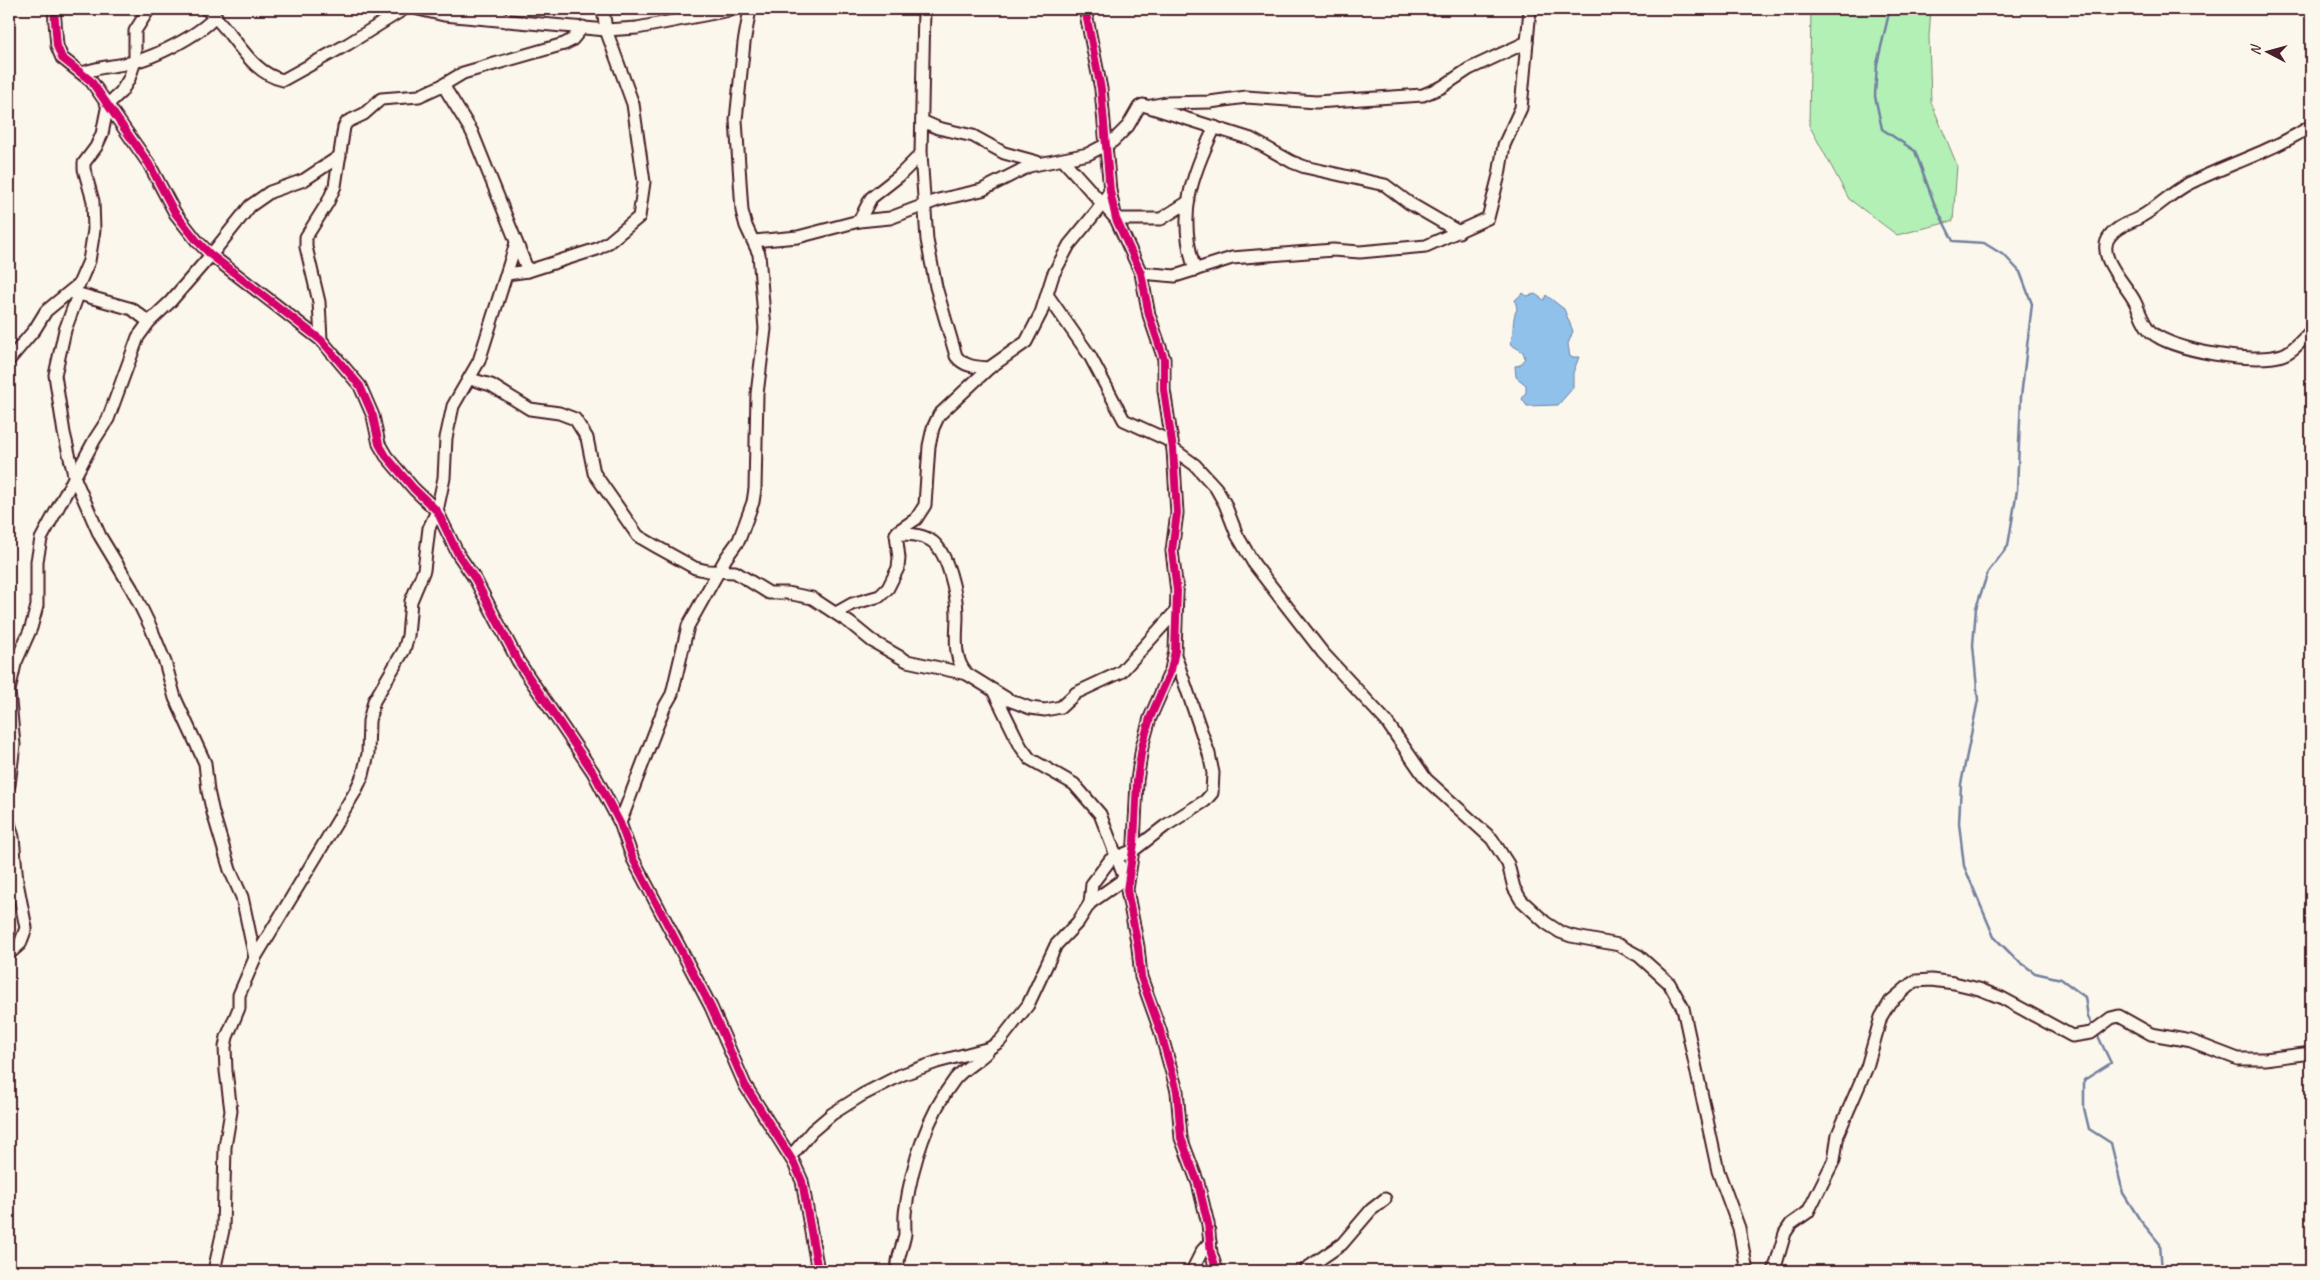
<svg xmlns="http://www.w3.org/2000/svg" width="2320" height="1280" font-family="Caveat,sans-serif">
<rect width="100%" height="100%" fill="#fbf7ec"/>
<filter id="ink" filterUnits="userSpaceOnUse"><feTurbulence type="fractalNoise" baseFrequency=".02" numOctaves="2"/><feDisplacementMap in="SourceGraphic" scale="10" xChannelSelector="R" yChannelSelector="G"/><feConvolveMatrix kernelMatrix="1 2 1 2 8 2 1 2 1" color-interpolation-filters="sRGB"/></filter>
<g filter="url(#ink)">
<path fill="#b2f0b6" stroke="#7e8870" d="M 1811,9 L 1931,9 L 1929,36 L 1931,102 L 1957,165 L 1953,221 L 1897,235 L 1849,199 L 1809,125 Z"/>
<path fill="#8fc1eb" stroke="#73809e" d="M 1523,293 L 1527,296 L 1535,294 L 1544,300 L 1546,295 L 1564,309 L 1573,331 L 1568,344 L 1570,357 L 1579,357 L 1573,373 L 1573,388 L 1558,405 L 1527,406 L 1522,399 L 1526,392 L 1526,385 L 1516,377 L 1515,366 L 1520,365 L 1525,358 L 1523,352 L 1510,344 C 1515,332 1511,320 1517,309 L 1515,300 Z"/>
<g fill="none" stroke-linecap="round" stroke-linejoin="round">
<g stroke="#73809e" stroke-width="2.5">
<path d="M 1890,9 L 1877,64 L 1875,96 L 1882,129 L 1915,151 L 1934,203 L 1953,241 L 1984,243 L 2005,256 L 2020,272 L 2032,304 L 2021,397 L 2017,490 L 2008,546 L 1988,572 L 1976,608 L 1973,645 L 1978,700 L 1961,784 L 1959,823 L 1964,866 L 1994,937 L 2016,959 L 2035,973 L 2061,979 L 2085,997 L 2088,1017 L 2093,1027"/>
<path d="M 2097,1034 L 2111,1063 L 2084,1080 L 2084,1108 L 2089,1129 L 2111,1143 L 2123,1193 L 2140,1220 L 2160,1244 L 2162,1271"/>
</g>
<g stroke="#4a1f2b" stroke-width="15">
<g id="street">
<path d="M 54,9 L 57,46 L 62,58 L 91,81 L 149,164 L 175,213 L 197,241 L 211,255 L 321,340 L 360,386 L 373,416 L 379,444 L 386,456 L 414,489 L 437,511 L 458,554 L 475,579 L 518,661 L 593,772 L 620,823 L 633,859 L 711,1007 L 745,1085 L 794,1163 L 802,1181 L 818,1271"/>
<path d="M 206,9 C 233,29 248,73 283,80 L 348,44 L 404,9"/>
<path d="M 418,9 L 444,15 L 606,30 L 637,28 L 735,9"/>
<path d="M 490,9 L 506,21"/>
<path d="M 924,9 L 921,154 L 927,240 L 936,287 L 956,356 C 964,367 977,367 989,368"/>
<path d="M 1085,9 L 1101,89 L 1110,191 L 1116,219 L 1141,273 L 1149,315 L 1164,359 L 1164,390 L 1173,449 L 1177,513 L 1172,551 L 1177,591 L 1175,651 L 1171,670 L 1150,718 L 1142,747 L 1137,781 L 1134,843 L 1127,890 L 1138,947 L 1141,977 L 1160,1030 L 1177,1091 L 1181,1138 L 1198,1183 L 1208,1224 L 1211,1253 L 1217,1271"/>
<path d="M 83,73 C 97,67 109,67 124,64 C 151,60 198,36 216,16"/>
<path d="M 1151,106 L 1166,103 L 1210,102 L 1246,97 L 1316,102 L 1423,95 L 1442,87 L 1469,69 L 1527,42"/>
<path d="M 922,121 L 938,128 L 973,136 L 1004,153 L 1037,162"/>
<path d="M 2311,126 C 2273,151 2228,164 2188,184 C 2171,193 2158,207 2142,216 C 2131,223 2118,225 2110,236 C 2094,255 2127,285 2135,302 C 2140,312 2143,324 2151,332 C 2173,351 2254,364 2282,355 C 2294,351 2303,339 2311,331"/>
<path d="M 1063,160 L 1116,219 L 1161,219 L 1188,202"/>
<path d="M 859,221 L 871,198 L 899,176 L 921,154"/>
<path d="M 754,241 L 798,237 L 859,221 L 890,218 L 938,200 L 982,190 L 1029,166 L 1088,154 L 1113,141 L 1128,126 L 1139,107 L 1143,105 L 1251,139 L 1292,162 L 1305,167 L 1385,185 L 1409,203 L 1459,232"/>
<path d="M 1195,270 C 1177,215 1191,176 1215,127"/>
<path d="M 528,271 L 472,132 L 443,85 L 463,73 L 564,44 L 572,40 L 583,27"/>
<path d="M 1141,273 L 1175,276 L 1232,258 L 1333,250 L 1360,252 L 1426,246 L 1488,218 L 1499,175 L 1504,145 L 1521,108 L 1530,9"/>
<path d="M 507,274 L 528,271 L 597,249 L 609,242 L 639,217 L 644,182 L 633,104 L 606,30 L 603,9"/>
<path d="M 72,292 L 132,309 L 149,322"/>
<path d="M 78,295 L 65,330 L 55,375 L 64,433 L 75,479 L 100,536 L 132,589 L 151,628 L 165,662 L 175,698 L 205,763 L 208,791 L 213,813 L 230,870 L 242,897 L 255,958"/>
<path d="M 1048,296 L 1090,356 L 1124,420 L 1172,442"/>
<path d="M 321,340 L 319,302 L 306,247 L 306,237 L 328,202 L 335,186 L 344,127 L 347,122 L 364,114 L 381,99 L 419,96 L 443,85"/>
<path d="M 9,360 L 35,329 L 46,311 L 79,284 L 89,261 L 94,230 L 93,201 L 84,169 L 84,163 L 96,147 L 102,134 L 108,104 L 121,92 L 129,79 L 135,61 L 135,31 L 149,9"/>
<path d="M 470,379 L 491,385 L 530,409 L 559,413 L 575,419 L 587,438 L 594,473 L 638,536 L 657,547 L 695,568 L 708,571 L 735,572 L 769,593 L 787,593 L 812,598 L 850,623 L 872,641 L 907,661 L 967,674 L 1009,700 L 1030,708 L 1045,710 L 1061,707 L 1076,693 L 1121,672 L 1176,611"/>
<path d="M 1173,449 L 1195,465 L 1216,488 L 1225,504 L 1237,535 L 1254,564 L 1323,653 L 1386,721 L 1426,779 L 1492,839 L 1508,864 L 1514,888 L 1521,900 L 1546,923 L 1560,932 L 1571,936 L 1619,945 L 1639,956 L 1669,983 L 1683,1008 L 1718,1171 L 1739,1228 L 1747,1271"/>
<path d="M 896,534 C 908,534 920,534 930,540 C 948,550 957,596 957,615 C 957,635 952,658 967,674"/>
<path d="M 836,613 L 852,604 L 880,596 L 888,588 L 898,568 L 899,558 L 896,534 L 898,531 L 916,519 L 925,505 L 929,446 L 933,428 L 939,415 L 989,368 L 1026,342 L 1041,313 L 1053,275 L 1069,245 L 1097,211 L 1110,191"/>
<path d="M 993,690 L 1021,747 L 1030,759 L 1074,784 L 1100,814 L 1127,884"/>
<path d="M 9,785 L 14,745 L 9,691 L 15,664 L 31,628 L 37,606 L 37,561 L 41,539 L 95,439 L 108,419 L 138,337 L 149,322 L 170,302 L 211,255 L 250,206 L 270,192 L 304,180 L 340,156"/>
<path d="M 9,823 L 13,837 L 17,882 L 26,928 L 20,944 L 9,954"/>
<path d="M 620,823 L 664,708 L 672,694 L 688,626 L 726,558 L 739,540 L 753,502 L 755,489 L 757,394 L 765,329 L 759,254 L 746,226 L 742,211 L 736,120 L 744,43 L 750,9"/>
<path d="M 1090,903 L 1092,884 L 1110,860 L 1134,850 L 1165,826 L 1205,801 L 1212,793 L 1213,773 L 1209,754 L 1175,655"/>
<path d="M 791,1156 L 812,1131 L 832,1114 L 862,1095 L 901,1075 L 937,1062 L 990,1048 L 1000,1041 L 1028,1005 L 1056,945 L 1078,922 L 1090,903 L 1124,879"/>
<path d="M 214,1271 L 223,1230 L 225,1147 L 231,1111 L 226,1071 L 225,1047 L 227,1037 L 239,1008 L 239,995 L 255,958 L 355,792 L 363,775 L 368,754 L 369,721 L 374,701 L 404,650 L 408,636 L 411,601 L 424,570 L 429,528 L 437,511 L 444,478 L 446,438 L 453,406 L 479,361 L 516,243"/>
<path d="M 898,1271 C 896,1258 903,1247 905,1234 C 905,1225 904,1216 906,1207 C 912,1164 928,1114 955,1079 C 964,1068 977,1062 987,1052"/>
<path d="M 1192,1271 L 1202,1251 L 1210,1242"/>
<path d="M 1303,1271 L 1342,1244 L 1371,1210 L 1385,1199"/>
<path d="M 1774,1271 L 1785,1233 L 1791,1224 L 1808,1212 L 1834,1160 L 1838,1134 L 1867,1067 L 1881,1017 L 1890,1002 L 1911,984 L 1916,981 L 1931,980 L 1954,983 L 1979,989 L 2002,998 L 2072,1036 L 2091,1033 L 2111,1018 L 2119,1016 L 2151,1034 L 2191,1041 L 2238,1059 L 2265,1059 L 2311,1053"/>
</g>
</g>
<use href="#street" stroke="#fbf7ec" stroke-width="11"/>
<g stroke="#fbf7ec" stroke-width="11">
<g id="cycleway">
<path d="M 54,9 L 57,46 L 62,58 L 91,81 L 149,164 L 175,213 L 197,241 L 211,255 L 321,340 L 360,386 L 373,416 L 379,444 L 386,456 L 414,489 L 437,511 L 458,554 L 475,579 L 518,661 L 593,772 L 620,823 L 633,859 L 711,1007 L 745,1085 L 794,1163 L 802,1181 L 818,1271"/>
<path d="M 1085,9 L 1101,89 L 1110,191 L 1116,219 L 1141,273 L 1149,315 L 1164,359 L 1164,390 L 1173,449 L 1177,513 L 1172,551 L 1177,591 L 1175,651 L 1171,670 L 1150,718 L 1142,747 L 1137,781 L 1134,843 L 1127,890 L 1138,947 L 1141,977 L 1160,1030 L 1177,1091 L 1181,1138 L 1198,1183 L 1208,1224 L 1211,1253 L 1217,1271"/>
</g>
</g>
<use href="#cycleway" stroke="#d6006c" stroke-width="8"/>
</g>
</g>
<rect width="2320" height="1280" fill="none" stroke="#fbf7ec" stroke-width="30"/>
<rect x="15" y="15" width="2290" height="1250" fill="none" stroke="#4a1f2b" stroke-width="2" filter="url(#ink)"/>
<g transform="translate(2268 52) rotate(276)" stroke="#fbf7ec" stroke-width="4" paint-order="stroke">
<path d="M0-4L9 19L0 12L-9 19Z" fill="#4a1f2b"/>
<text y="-8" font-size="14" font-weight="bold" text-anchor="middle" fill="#4a1f2b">N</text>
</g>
</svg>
